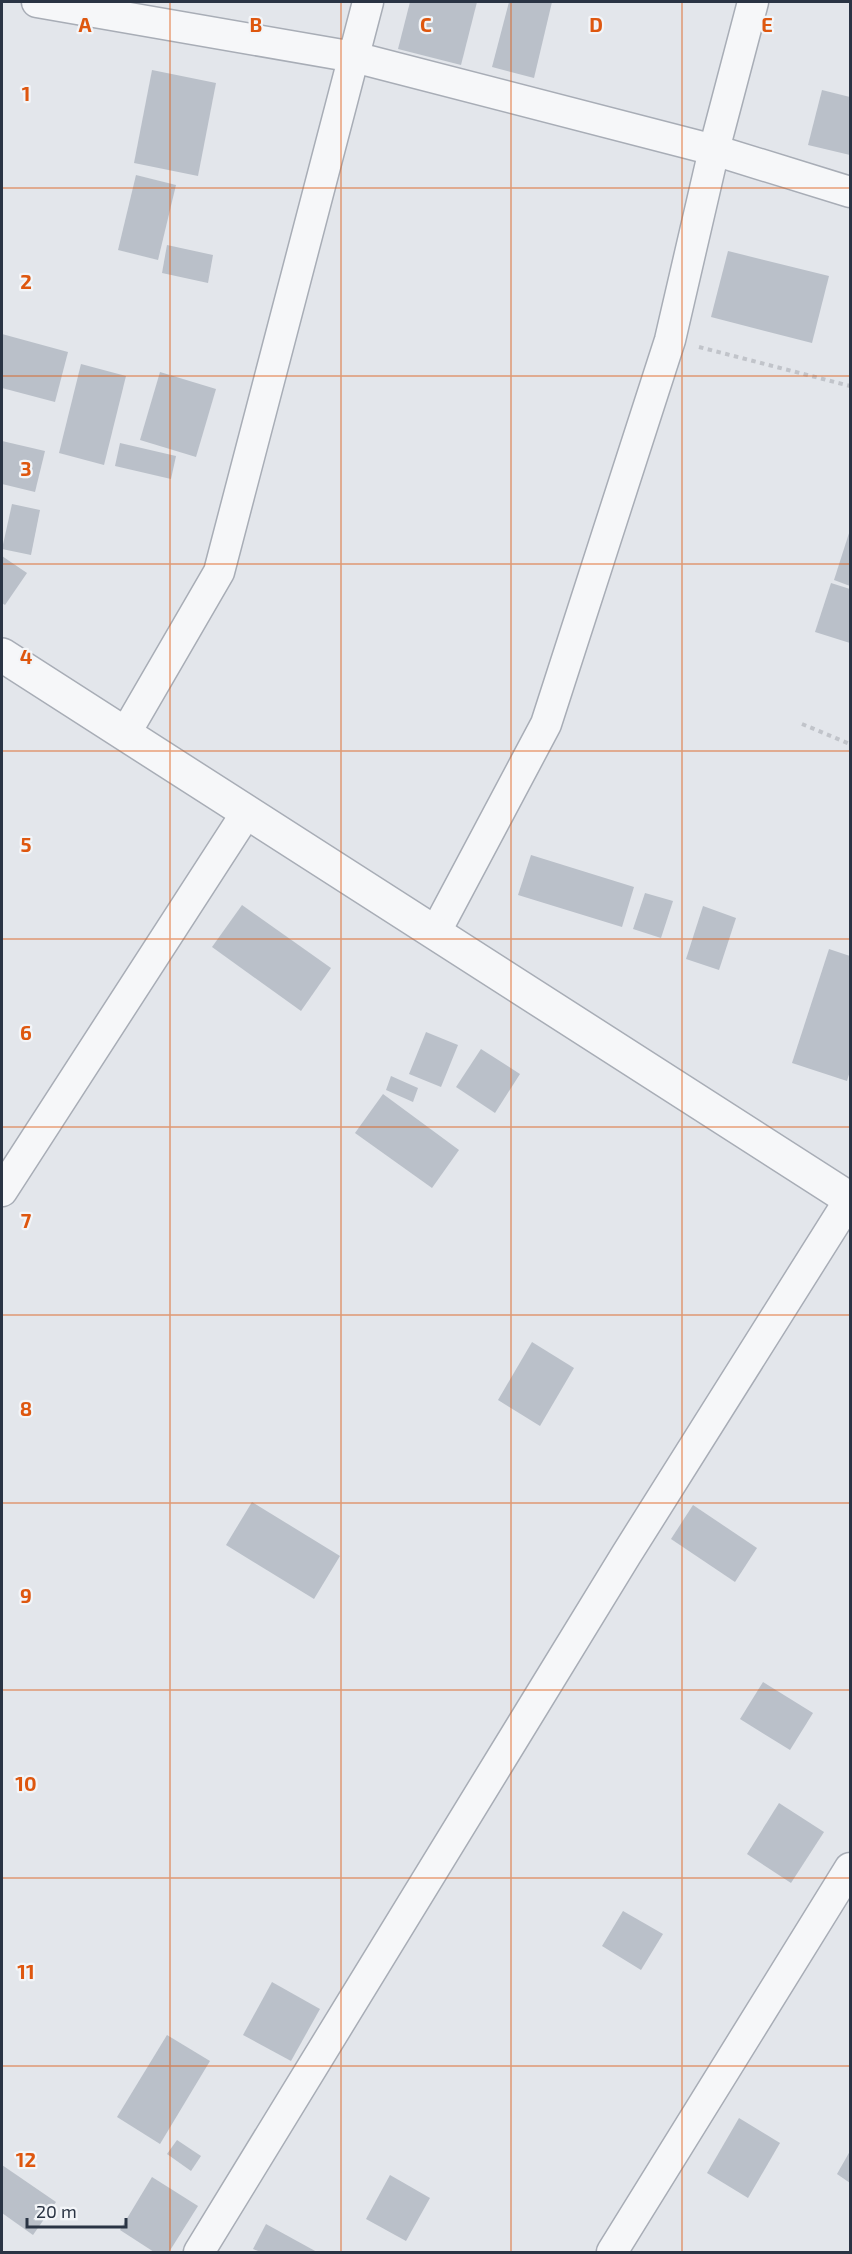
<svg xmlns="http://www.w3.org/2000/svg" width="852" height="2254" font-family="'Exo 2',sans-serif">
<rect width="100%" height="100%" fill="#e3e6eb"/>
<g fill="#bac0c9">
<path d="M 410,2 L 477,2 L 461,65 L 398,49 Z"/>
<path d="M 509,2 L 552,2 L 534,78 L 492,67 Z"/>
<path d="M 152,70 L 216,83 L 198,176 L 134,163 Z"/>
<path d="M 822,90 L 850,97 L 850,155 L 808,145 Z"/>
<path d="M 136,175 L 176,185 L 158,260 L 118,250 Z"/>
<path d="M 167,245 L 213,255 L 208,283 L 162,273 Z"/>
<path d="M 728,251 L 829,276 L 812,343 L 711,317 Z"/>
<path d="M 2,334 L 68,352 L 55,402 L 2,388 Z"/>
<path d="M 81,364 L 126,376 L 104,465 L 59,453 Z"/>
<path d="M 160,372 L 216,389 L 196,457 L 140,440 Z"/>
<path d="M 2,441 L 45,451 L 35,492 L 2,484 Z"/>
<path d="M 120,443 L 176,456 L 171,479 L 115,466 Z"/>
<path d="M 12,504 L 40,510 L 31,555 L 2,549 Z"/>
<path d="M 850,530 L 850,586 L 834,580 Z"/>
<path d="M 2,556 L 27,573 L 5,605 L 2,603 Z"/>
<path d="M 831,583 L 850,589 L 850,643 L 815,632 Z"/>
<path d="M 531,855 L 634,887 L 622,927 L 518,895 Z"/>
<path d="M 645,893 L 673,901 L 661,938 L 633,929 Z"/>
<path d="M 242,905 L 331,968 L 301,1011 L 212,947 Z"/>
<path d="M 703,906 L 736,918 L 719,970 L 686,959 Z"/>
<path d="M 829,949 L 850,956 L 850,1071 L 847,1081 L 792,1063 Z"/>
<path d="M 426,1032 L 458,1045 L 441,1087 L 409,1074 Z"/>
<path d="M 481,1049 L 520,1074 L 495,1113 L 456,1087 Z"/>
<path d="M 391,1076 L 418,1088 L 413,1102 L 386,1090 Z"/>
<path d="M 383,1094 L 459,1150 L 432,1188 L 355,1133 Z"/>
<path d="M 532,1342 L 574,1368 L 540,1426 L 498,1400 Z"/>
<path d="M 252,1502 L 340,1556 L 314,1599 L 226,1545 Z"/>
<path d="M 693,1505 L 757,1548 L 735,1582 L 671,1539 Z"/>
<path d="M 763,1682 L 813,1713 L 790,1750 L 740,1719 Z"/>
<path d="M 779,1803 L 824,1832 L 791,1883 L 747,1854 Z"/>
<path d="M 623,1911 L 663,1934 L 641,1970 L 602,1946 Z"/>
<path d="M 272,1982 L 320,2009 L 291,2061 L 243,2035 Z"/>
<path d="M 167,2035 L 210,2061 L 160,2144 L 117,2117 Z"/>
<path d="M 739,2118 L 780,2143 L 748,2198 L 707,2173 Z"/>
<path d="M 177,2140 L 201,2156 L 191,2171 L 167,2154 Z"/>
<path d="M 850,2151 L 850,2183 L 837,2174 Z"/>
<path d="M 2,2165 L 56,2202 L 33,2235 L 2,2213 Z"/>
<path d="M 390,2175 L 430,2198 L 406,2241 L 366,2219 Z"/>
<path d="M 152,2177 L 198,2206 L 169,2252 L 154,2252 L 120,2230 Z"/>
<path d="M 266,2224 L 317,2252 L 261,2252 L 253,2249 Z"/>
</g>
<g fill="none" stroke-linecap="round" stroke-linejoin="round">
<g stroke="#a8adb6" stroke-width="33">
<g id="minor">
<path d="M 37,2 L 354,57 L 714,150 L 850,192"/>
<path d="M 125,734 L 219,572 L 368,2"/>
<path d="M 435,933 L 546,724 L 670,340 L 714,150 L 753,2"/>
<path d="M 2,1191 L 247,812"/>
<path d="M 199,2252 L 626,1555 L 850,1199"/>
<path d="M 612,2252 L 850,1868"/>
</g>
</g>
<g stroke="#a8adb6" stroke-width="36">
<path id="tertiary" d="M 2,655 L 850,1199"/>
</g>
<g stroke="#c1c4ca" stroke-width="4" stroke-dasharray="4.5 4.5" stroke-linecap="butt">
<path d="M 699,347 L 850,386"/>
<path d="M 802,724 L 850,744"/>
</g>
<use href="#minor" stroke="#f6f7f9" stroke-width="30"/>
<use href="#tertiary" stroke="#f6f7f9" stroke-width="33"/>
</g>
<path fill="none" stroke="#de570f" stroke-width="1.5" stroke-opacity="0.55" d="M 170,2 L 170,2252M 341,2 L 341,2252M 511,2 L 511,2252M 682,2 L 682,2252M 2,188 L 850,188M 2,376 L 850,376M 2,564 L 850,564M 2,751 L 850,751M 2,939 L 850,939M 2,1127 L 850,1127M 2,1315 L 850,1315M 2,1503 L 850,1503M 2,1690 L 850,1690M 2,1878 L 850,1878M 2,2066 L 850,2066"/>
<g font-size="20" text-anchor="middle" font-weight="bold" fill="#de570f" stroke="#f3f5f8" stroke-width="4.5" stroke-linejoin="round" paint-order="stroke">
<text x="85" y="32">A</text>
<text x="256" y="32">B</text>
<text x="426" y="32">C</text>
<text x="596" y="32">D</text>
<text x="767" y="32">E</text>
<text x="26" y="101">1</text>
<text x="26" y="289">2</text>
<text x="26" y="476">3</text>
<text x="26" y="664">4</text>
<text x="26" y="852">5</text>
<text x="26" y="1040">6</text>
<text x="26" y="1228">7</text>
<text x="26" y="1416">8</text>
<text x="26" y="1603">9</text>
<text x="26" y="1791">10</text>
<text x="26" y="1979">11</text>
<text x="26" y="2167">12</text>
</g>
<rect width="852" height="2254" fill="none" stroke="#2a3444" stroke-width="6"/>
<path d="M27 2218v9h99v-9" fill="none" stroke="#2a3444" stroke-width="3"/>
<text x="36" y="2218" font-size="18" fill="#2a3444" stroke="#f3f5f8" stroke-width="4.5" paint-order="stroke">20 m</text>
</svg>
